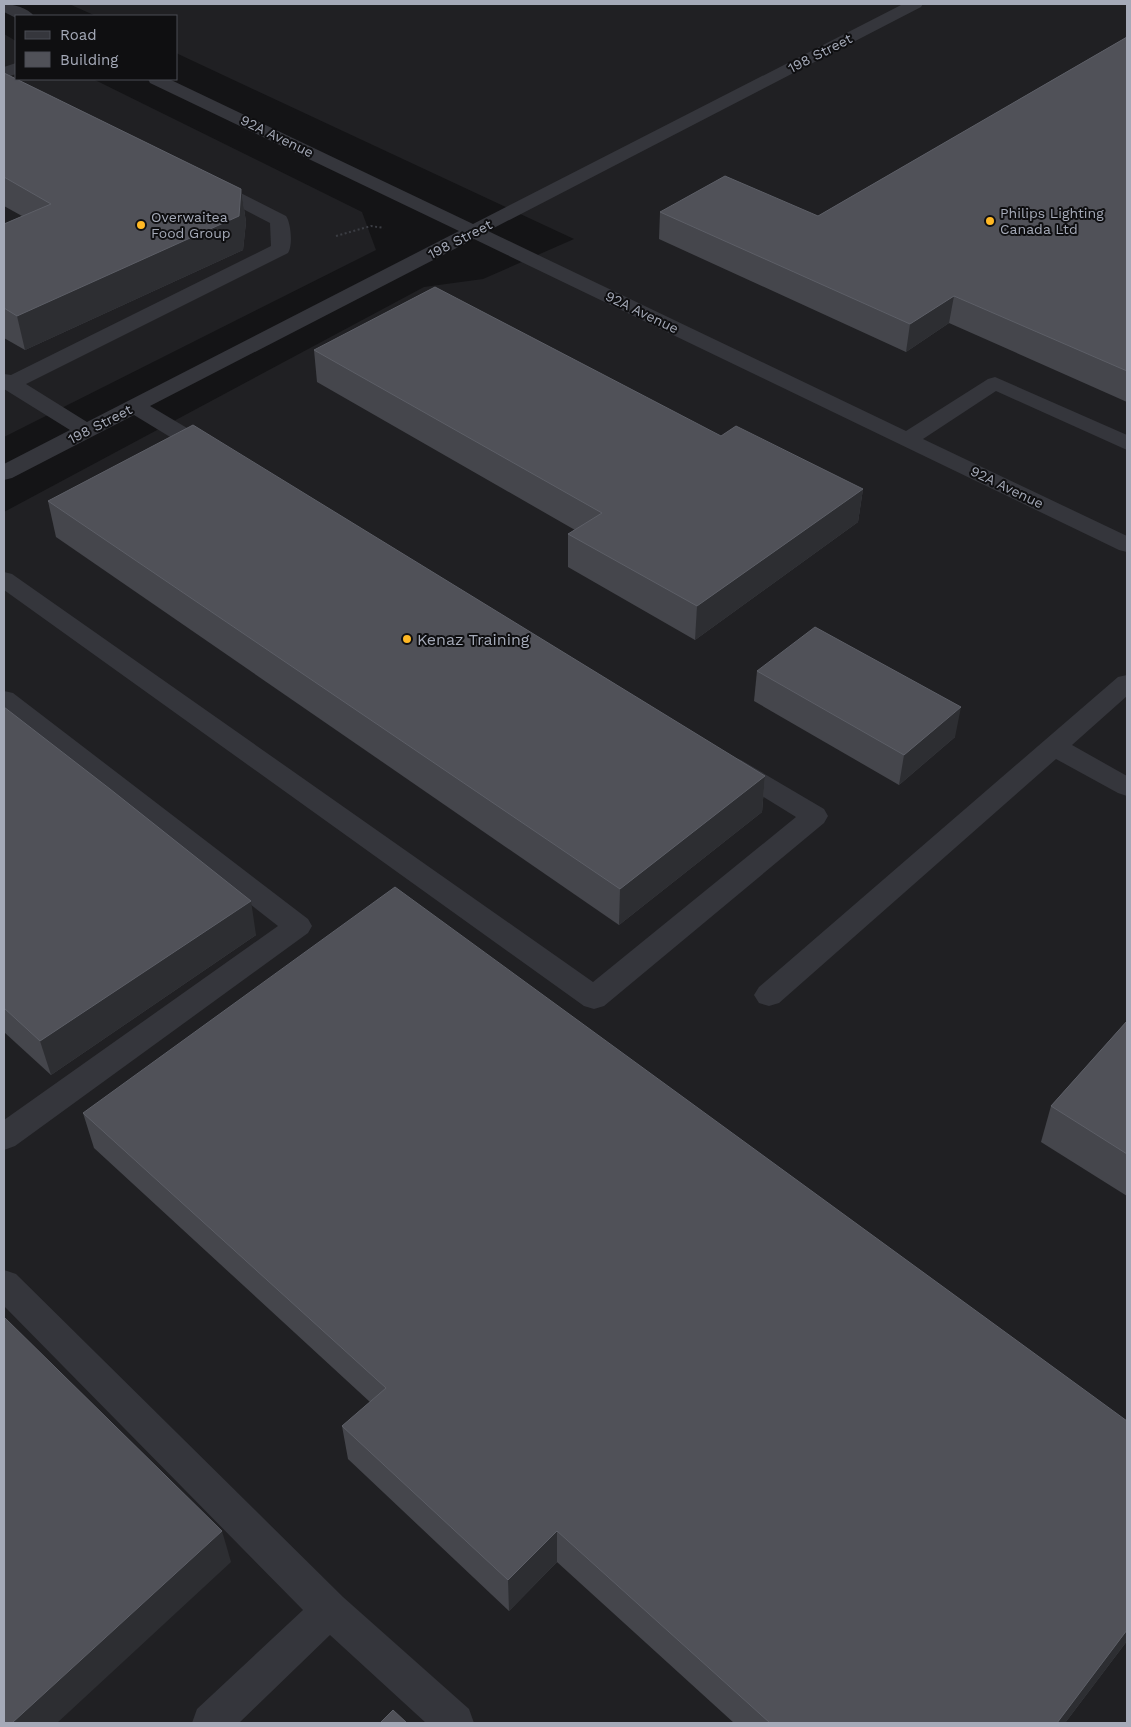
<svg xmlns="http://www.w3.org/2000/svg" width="1131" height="1727" font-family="'Work Sans',sans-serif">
<rect width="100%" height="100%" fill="#141416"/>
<g fill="#202023">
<path d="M 69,4 L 1127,4 L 1127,1723 L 4,1723 L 4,512 L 424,287 L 483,279 L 574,239 L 176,53 L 176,16 L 96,16 Z"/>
<path d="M 4,34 L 16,41 L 16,79 L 93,79 L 362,212 L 376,250 L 4,437 Z"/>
</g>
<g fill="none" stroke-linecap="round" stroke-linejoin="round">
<path stroke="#3b3d43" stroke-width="2" stroke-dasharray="2 2.5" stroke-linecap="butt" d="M 336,236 L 371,226 L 384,228"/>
<g fill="#35363c" fill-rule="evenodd">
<path d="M 4,4 C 13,4 28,8 34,16 L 16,18 L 4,12 Z"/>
<path d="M 903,4 L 923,4 L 921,7 L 488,231 L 906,431 L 988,379 L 995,377 L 1127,435 L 1127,450 L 996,391 L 923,439 L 1127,536 L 1127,552 L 1119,550 L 474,239 L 150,406 L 219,447 L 222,452 L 219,457 L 211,459 L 203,457 L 134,415 L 12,478 L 4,480 L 4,464 L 70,430 L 4,389 L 4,374 L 11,375 L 271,246 L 270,223 L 203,188 L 200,184 L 203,180 L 209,178 L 215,180 L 286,216 C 291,223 293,246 288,253 L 26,384 L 87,422 L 459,231 L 150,83 L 148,79 L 169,79 L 473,224 Z"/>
<path d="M 16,63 L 16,74 L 4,78 L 4,67 Z"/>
<path d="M 4,572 L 12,574 L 593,982 L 796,817 L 723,772 L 719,766 L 723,760 L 732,757 L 741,760 L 824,809 L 828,816 L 824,823 L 604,1006 L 594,1009 L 584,1006 L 4,590 Z"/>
<path d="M 1127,675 L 1127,696 L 1072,745 L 1127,776 L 1127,796 L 1118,793 L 1056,759 L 779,1003 L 769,1006 L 759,1003 L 754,995 L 759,987 L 1118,677 Z"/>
<path d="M 4,691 L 13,693 L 308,919 L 312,926 L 308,933 L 15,1146 L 4,1150 L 4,1120 L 278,926 L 4,712 Z"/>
<path d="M 4,1270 L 16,1274 L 343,1597 L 469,1709 L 474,1723 L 426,1723 L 330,1635 L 239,1723 L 192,1723 L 197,1709 L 303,1610 L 4,1306 Z"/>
</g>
</g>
<g fill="#45464c">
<path d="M 1127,37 L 1127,402 L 949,323 L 906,352 L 659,239 L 660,212 L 818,216 Z"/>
<path d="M 4,73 L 241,189 L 246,222 L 243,250 L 25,350 L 4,338 L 4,224 L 22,216 L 4,206 Z"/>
<path d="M 314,350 L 721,436 L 863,489 L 858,522 L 695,640 L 568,567 L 568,534 L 575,530 L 317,382 Z"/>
<path d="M 48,501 L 765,776 L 762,812 L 619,925 L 56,537 Z"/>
<path d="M 757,671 L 955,737 L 899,785 L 754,701 Z"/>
<path d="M 4,707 L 256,935 L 51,1075 L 4,1032 Z"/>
<path d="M 1127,1021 L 1127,1196 L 1041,1142 L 1051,1106 Z"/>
<path d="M 83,1113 L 1127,1421 L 1127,1641 L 1065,1723 L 734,1723 L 557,1562 L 509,1611 L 348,1459 L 342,1426 L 370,1402 L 94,1148 Z"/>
</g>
<g fill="#2d2e32">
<path d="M 241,189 L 246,222 L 243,250 L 25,350 L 17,316 Z"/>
<path d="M 954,296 L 949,323 L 906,352 L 910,324 Z"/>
<path d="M 863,489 L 858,522 L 695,640 L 697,606 Z"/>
<path d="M 961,707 L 955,737 L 899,785 L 904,755 Z"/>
<path d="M 765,776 L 762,812 L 619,925 L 620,889 Z"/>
<path d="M 251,901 L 256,935 L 51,1075 L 40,1041 Z"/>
<path d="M 222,1531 L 231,1562 L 57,1723 L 12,1723 Z"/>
<path d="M 557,1531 L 557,1562 L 509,1611 L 508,1580 Z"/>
<path d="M 1127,1630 L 1127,1641 L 1065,1723 L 1057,1723 Z"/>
</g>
<g fill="#505158" stroke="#5d5f67">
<path d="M 1127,37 L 1127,371 L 954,296 L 910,324 L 660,212 L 725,176 L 818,216 Z"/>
<path d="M 4,73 L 241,189 L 239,216 L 17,316 L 4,308 L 4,224 L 51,204 L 4,177 Z"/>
<path d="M 435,287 L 721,436 L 736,426 L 863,489 L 697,606 L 568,534 L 602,513 L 314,350 Z"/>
<path d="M 193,425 L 765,776 L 620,889 L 48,501 Z"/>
<path d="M 815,627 L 961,707 L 904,755 L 757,671 Z"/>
<path d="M 4,707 L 110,789 L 251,901 L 40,1041 L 4,1008 Z"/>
<path d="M 395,887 L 1127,1421 L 1127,1630 L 1057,1723 L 770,1723 L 557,1531 L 508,1580 L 342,1426 L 386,1388 L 83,1113 Z"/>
<path d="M 1127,1021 L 1127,1154 L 1051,1106 Z"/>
<path d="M 4,1317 L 222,1531 L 12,1723 L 4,1723 Z"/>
<path d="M 393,1710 L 407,1723 L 380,1723 Z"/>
</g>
<g fill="#ffb824" stroke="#0f0f11" stroke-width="2">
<circle cx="990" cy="221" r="5"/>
<circle cx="141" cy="225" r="5"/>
<circle cx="407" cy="639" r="5"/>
</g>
<g text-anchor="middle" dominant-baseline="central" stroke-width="4" stroke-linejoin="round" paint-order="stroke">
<g font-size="14" fill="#a5aab8" stroke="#0f0f11">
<text transform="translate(820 53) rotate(-27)">198 Street</text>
<text transform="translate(277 136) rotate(26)">92A Avenue</text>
<text transform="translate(460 239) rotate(-27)">198 Street</text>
<text transform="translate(642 312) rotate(26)">92A Avenue</text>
<text transform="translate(100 424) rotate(-27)">198 Street</text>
<text transform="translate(1007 487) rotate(26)">92A Avenue</text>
</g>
<g font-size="14" fill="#a5aab8" stroke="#0f0f11" text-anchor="start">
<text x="1000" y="213">Philips Lighting<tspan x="1000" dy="16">Canada Ltd</tspan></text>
<text x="151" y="217">Overwaitea<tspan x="151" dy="16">Food Group</tspan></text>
</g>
<g font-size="16" fill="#a5aab8" stroke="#0f0f11" text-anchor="start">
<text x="417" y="639">Kenaz Training</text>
</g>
</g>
<rect width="1131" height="1727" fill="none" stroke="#a5aab8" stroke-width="10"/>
<rect x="15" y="15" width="162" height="65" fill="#0f0f11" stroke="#4b4d54"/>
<rect x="25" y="31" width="25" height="8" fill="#35363c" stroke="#4b4d54"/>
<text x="60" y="40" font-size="15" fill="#a5aab8">Road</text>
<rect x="25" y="52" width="25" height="15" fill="#505158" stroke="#4b4d54"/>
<text x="60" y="65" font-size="15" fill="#a5aab8">Building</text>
</svg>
